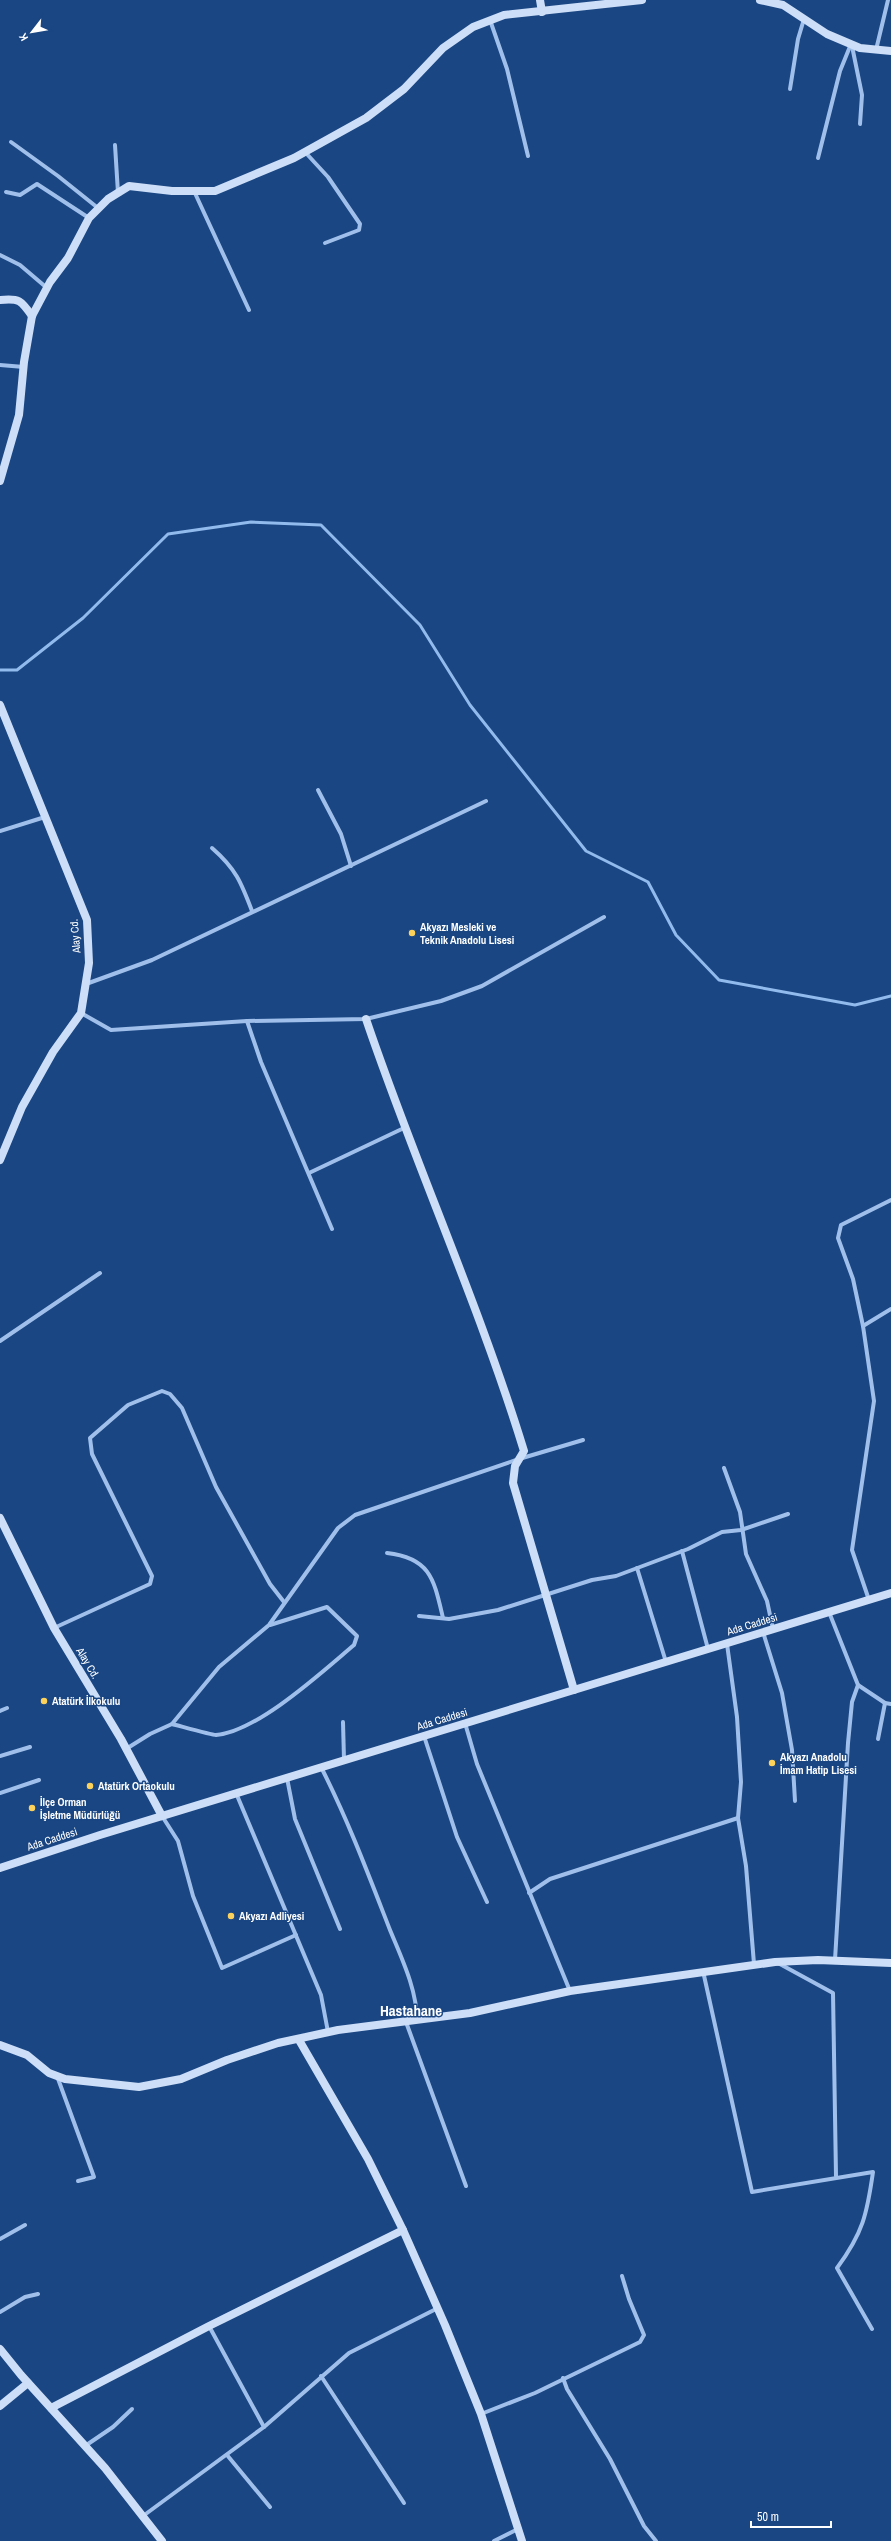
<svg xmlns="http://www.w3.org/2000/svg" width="891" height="2541" font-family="'Archivo Narrow',sans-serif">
<rect width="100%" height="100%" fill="#1a4683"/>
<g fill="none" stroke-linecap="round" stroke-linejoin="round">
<path stroke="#92bbed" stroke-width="3" d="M 0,670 L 17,670 L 83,618 L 168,534 L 251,522 L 321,525 L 420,625 L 470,705 L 586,851 L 648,882 L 676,935 L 719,980 L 855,1005 L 891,996"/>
<g stroke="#a0c0eb" stroke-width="4">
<path d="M 490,20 L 507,69 L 528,156"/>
<path d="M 852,46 L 862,95 L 860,124"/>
<path d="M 876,50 L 888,0"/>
<path d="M 790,89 L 798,39 L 804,19"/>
<path d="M 11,142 L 58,176 L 98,208"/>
<path d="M 115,145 L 118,193"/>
<path d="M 305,152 L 328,177 L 360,224 L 359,230 L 325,243"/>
<path d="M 818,158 L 840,71 L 851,44"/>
<path d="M 194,191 L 249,310"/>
<path d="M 6,192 L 20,195 L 37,184 L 89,218"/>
<path d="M 0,255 L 20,265 L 47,288"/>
<path d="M 0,365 L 24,367"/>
<path d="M 318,790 L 341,834 L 351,866"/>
<path d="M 0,831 L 45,817"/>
<path d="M 212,848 C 236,869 241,882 252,911"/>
<path d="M 86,984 L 152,960 L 486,801"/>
<path d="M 81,1013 L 111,1030 L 247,1021 L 366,1019 L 441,1001 L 482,986 L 604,917"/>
<path d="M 247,1021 L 261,1062 L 332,1229"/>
<path d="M 309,1173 L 404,1128"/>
<path d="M 863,1326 L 891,1309"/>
<path d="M 0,1341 L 100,1273"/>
<path d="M 724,1468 L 740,1512 L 746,1554 L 767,1601 L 773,1629"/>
<path d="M 682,1551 L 708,1649"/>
<path d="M 387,1553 C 431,1558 434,1580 443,1618"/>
<path d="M 637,1568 L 666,1662"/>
<path d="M 869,1600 L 852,1550 L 874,1401 L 863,1326 L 853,1279 L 838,1238 L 841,1225 L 891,1200"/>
<path d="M 829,1612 L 858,1685 L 885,1703 L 891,1704"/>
<path d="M 419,1616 L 449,1619 L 498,1610 L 592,1580 L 616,1576 L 688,1549 L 722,1532 L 741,1530 L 788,1514"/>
<path d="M 54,1628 L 150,1584 L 152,1576 L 92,1454 L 90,1438 L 128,1405 L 162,1391 L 170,1394 L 182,1408 L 216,1487 L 270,1584 L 284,1602"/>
<path d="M 763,1632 L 782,1693 L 792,1750 L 795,1801"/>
<path d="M 727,1644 L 737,1717 L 741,1782 L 738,1818 L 746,1866 L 754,1964"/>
<path d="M 0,1711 L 7,1708"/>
<path d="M 343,1722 L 344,1760"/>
<path d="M 465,1723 L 477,1764 L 570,1991"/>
<path d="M 172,1724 C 180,1726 212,1735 216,1735 C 257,1732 323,1671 354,1645 L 357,1636 L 327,1607 L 270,1625"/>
<path d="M 424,1736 L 457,1837 L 487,1902"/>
<path d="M 878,1739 L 885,1703"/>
<path d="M 126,1749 L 150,1734 L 172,1724 L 219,1667 L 269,1625 L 338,1528 L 355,1515 L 519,1459 L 583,1440"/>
<path d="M 0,1756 L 30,1747"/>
<path d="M 321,1767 C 348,1820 369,1876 390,1930 C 402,1959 417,1990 417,2021"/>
<path d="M 287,1778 L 295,1819 L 340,1929"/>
<path d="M 0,1793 L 39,1780"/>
<path d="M 236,1793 L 321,1995 L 328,2032"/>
<path d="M 162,1816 L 178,1841 L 193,1896 L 222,1968 L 296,1935"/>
<path d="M 529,1893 L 550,1879 L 738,1818"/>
<path d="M 835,1960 L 848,1743 L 852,1702 L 858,1685"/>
<path d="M 778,1963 L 833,1993 L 836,2176"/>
<path d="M 703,1971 L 752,2192 L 873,2172 C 867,2214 863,2233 837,2268 L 872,2329"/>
<path d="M 406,2022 L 466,2186"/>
<path d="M 57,2076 L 94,2177 L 78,2181"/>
<path d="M 0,2239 L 25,2225"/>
<path d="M 0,2312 L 25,2297 L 38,2294"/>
<path d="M 209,2326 L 264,2427"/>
<path d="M 321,2376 L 404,2503"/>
<path d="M 563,2378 L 567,2389 L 610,2459 L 644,2526 L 656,2541"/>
<path d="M 481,2414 L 535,2393 L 640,2342 L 644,2335 L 629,2299 L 622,2276"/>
<path d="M 85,2446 L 113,2427 L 132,2409"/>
<path d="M 227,2455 L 270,2507"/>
<path d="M 143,2516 L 264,2427 L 349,2353 L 438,2308"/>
<path d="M 494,2541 L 518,2529"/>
</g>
<g stroke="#ccdef8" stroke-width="8">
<path d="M 540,0 L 542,12"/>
<path d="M 760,0 L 783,5 L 827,34 L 860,48 L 891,51"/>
<path d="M 0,300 C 19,298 21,300 32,316"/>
<path d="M 0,481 L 19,415 L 24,362 L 32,316 L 50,282 L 68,258 L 89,218 L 108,199 L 129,186 L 172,191 L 215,191 L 294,158 L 366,118 L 404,89 L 443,48 L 473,27 L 504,15 L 642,0"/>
<path d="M 0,705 L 87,920 L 89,963 L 81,1013 L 53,1052 L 22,1107 L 0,1160"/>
<path d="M 366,1019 C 415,1164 479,1304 524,1451 L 515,1466 L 513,1483 L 574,1690"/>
<path d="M 0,1518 L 54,1628 L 121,1739 L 162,1816"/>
<path d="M 0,1868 L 100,1835 L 891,1593"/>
<path d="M 299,2040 L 368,2159 L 403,2230 L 445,2325 L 481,2414 L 522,2541"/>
<path d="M 0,2045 L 27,2055 L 49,2073 L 65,2079 L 139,2087 L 181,2079 L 227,2060 L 278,2043 L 338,2030 L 470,2013 L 570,1991 L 775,1962 L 818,1960 L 891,1963"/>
<path d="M 0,2349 L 21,2375 L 105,2468 L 162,2541"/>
<path d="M 0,2406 L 28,2383"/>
<path d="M 51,2408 L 209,2326 L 403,2230"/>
</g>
</g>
<g fill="#fdd25c" stroke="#1a4683" stroke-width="1.5">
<circle cx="412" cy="933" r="4"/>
<circle cx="44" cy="1701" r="4"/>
<circle cx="772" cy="1763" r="4"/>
<circle cx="90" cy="1786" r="4"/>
<circle cx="32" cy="1808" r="4"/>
<circle cx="231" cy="1916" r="4"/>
</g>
<g text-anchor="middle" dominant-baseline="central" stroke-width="3" stroke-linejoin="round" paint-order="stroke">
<g font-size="11" font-weight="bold" fill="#fff" stroke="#1a4683" text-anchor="start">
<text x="420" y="927">Akyazı Mesleki ve<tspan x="420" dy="13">Teknik Anadolu Lisesi</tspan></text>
<text x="52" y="1701">Atatürk İlkokulu</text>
<text x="780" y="1757">Akyazı Anadolu<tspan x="780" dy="13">İmam Hatip Lisesi</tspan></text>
<text x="98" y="1786">Atatürk Ortaokulu</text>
<text x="40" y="1802">İlçe Orman<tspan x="40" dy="13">İşletme Müdürlüğü</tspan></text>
<text x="239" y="1916">Akyazı Adliyesi</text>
</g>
<g font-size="11" fill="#fff" stroke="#1a4683">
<text transform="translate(75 936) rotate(-95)">Alay Cd.</text>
<text transform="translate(752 1624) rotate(-17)">Ada Caddesi</text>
<text transform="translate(88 1663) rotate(59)">Alay Cd.</text>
<text transform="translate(442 1719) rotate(-17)">Ada Caddesi</text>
<text transform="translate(52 1839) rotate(-18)">Ada Caddesi</text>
</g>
<g font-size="15" font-weight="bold" fill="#fff" stroke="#1a4683">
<text x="411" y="2010">Hastahane</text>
</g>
</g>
<g transform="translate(32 32) rotate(239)" stroke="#1a4683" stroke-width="3" paint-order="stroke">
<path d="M0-3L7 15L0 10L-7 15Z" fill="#ffffff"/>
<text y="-6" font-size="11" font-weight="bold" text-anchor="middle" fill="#ffffff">K</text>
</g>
<path d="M751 2521v6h80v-6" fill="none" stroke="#ffffff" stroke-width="2"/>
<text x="757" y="2521" font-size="12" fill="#ffffff" stroke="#1a4683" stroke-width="3" paint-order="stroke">50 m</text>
</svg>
